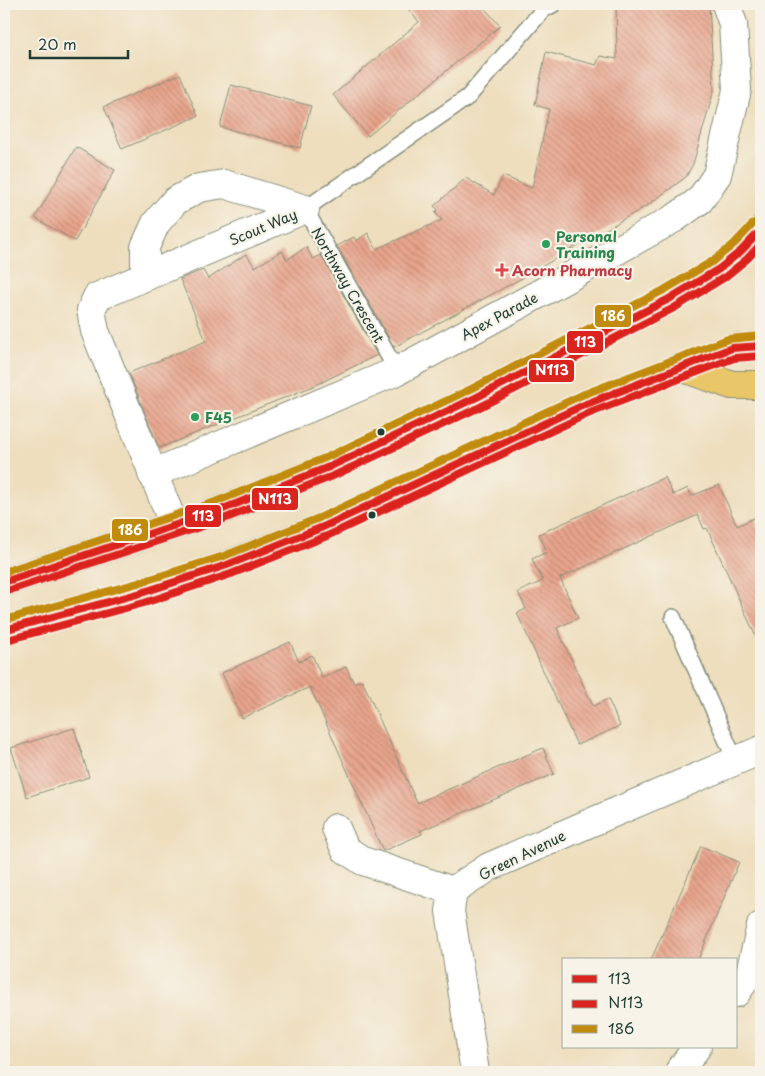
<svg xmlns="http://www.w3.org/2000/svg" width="765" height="1076" font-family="'Playpen Sans',sans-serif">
<defs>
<pattern id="building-back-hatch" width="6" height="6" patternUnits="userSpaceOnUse" patternTransform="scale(1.25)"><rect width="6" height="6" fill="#e9a48c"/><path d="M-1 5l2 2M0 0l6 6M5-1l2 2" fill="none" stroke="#bc8773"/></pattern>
</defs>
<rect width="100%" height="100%" fill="#f7f3e8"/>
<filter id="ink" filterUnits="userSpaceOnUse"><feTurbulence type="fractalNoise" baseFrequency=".02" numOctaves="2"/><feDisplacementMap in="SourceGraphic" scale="10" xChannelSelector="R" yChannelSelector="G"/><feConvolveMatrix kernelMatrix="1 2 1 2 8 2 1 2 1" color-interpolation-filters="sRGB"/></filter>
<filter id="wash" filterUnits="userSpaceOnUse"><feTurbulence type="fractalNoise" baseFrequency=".0096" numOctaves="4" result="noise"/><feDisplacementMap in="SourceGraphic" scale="20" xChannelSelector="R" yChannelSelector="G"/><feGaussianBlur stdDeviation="1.12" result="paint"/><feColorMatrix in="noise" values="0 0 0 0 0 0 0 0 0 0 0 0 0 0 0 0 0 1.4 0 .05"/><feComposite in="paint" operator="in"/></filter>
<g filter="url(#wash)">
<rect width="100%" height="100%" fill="#eedebe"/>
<g id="blocks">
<g fill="url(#building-back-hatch)">
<path d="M 404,4 L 481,4 L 500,26 L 368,136 L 333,95 L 419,22 Z"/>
<path d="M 616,4 L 709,4 L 714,90 L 693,164 L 686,177 L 648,205 L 522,278 L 394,347 L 337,246 L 354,237 L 356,241 L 368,233 L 376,249 L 442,220 L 435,213 L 438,210 L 434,206 L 466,178 L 494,195 L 503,176 L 532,188 L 549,109 L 535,105 L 546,52 L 596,65 L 600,56 L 617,59 Z"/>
<path d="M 180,74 L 198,116 L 122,149 L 104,107 Z"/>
<path d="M 231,85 L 311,106 L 300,148 L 220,127 Z"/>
<path d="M 76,147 L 115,170 L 75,241 L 35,218 Z"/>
<path d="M 306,247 L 313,259 L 321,255 L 377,355 L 316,385 L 159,448 L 129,373 L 206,341 L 180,279 L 203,270 L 208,279 L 246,254 L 255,267 L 282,251 L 287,260 Z"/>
<path d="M 665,477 L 673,495 L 688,488 L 691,496 L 719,485 L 737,526 L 754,518 L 761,535 L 761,648 L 707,528 L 704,529 L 698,515 L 560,578 L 578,618 L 557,628 L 593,706 L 608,699 L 620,726 L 577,745 L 517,613 L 526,609 L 518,592 L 543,581 L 532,559 L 547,552 L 539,534 Z"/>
<path d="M 290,642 L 299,662 L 312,655 L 322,678 L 346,667 L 354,683 L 362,680 L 417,803 L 543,748 L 554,774 L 420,831 L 422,834 L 383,851 L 310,687 L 242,718 L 222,673 Z"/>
<path d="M 74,728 L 89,777 L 27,797 L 11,748 Z"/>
<path d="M 701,846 L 739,862 L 698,960 L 651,960 Z"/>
</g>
</g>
</g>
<g filter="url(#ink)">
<use href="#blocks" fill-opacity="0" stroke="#868e79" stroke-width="1"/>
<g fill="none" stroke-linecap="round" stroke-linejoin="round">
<g stroke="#868e79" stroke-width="18">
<g id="service">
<path d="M 397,371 L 305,209 L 468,97 L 543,10 L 554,4"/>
<path d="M 673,617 L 735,760"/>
</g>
</g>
<g stroke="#868e79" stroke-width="30">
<g id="minor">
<path d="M 145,276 L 145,247 L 156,223 L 175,201 L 199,188 L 224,184 L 305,209"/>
<path d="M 152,474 L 397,371 L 537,295 L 675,218 L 700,200 L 717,175 L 737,90 L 733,24 L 726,4"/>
<path d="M 174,525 L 95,331 L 91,310 L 97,297 L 305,209"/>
<path d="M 336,828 L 345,849 L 363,861 L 453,891"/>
<path d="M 736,993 L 750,973 L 761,926"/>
<path d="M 680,1070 L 697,1047"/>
<path d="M 475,1072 L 450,911 L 453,891 L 489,867 L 585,825 L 761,750"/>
</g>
</g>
<g stroke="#868e79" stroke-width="30">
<g id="trunk">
<path d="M 681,367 L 732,385 L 761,385"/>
<path d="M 4,582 L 218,511 L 329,467 L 475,398 L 669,299 L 719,269 L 741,251 L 761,230"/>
<path d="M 4,630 L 141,593 L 227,565 L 323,527 L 586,404 L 732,348 L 761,346"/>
</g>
</g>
<use href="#service" stroke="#fff" stroke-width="15"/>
<use href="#minor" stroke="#fff" stroke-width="28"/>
<use href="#trunk" stroke="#e9c769" stroke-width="28"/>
<g stroke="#f7f3e8" stroke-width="11">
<g id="bus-1">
<path d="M 4,582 L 218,511 L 329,467 L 475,398 L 669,299 L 719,269 L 741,251 L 761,230"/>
<path d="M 4,630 L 141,593 L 227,565 L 323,527 L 586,404 L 732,348 L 761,346"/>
</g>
</g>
<g stroke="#f7f3e8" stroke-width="11">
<g id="bus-2">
<path d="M 7,591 L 221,520 L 333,476 L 480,407 L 674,308 L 725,277 L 747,259 L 761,244"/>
<path d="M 7,640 L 144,603 L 231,574 L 327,536 L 590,413 L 734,358 L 761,356"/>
</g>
</g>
<g stroke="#f7f3e8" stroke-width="11">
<g id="bus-3">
<path d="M 4,572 L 215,502 L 325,458 L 471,389 L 664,290 L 713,261 L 734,244 L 754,223"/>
<path d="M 4,620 L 138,583 L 224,556 L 319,518 L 582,395 L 728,339 L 760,336"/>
</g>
</g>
<use href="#bus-1" stroke="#dc241f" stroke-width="8"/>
<use href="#bus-2" stroke="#dc241f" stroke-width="8"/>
<use href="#bus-3" stroke="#c18c0d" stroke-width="8"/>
</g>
</g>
<g fill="#2e9e5b" stroke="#f7f3e8" stroke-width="2">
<circle cx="546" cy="244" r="5"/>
<circle cx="195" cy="417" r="5"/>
</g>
<path fill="#e0444e" stroke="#f7f3e8" stroke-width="2" d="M499.5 262.5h5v5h5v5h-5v5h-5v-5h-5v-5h5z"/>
<g fill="#1f3d34" stroke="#f7f3e8" stroke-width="2">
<circle cx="381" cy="432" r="4.5"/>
<circle cx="372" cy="515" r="4.5"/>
</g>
<g text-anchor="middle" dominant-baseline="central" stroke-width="4.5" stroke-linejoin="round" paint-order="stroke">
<g font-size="14" fill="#1f3d34" stroke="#f7f3e8">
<text transform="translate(263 227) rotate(-23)">Scout Way</text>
<text transform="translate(348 285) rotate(60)">Northway Crescent</text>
<text transform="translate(499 316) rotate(-28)">Apex Parade</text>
<text transform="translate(522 855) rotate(-26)">Green Avenue</text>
</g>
<g font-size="14" font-weight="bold" fill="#27864d" stroke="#f7f3e8" text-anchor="start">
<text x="556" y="236">Personal<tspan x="556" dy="16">Training</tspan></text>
<text x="205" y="417">F45</text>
</g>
<g font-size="14" font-weight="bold" fill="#be3a42" stroke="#f7f3e8" text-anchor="start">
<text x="512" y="270">Acorn Pharmacy</text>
</g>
</g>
<g stroke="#f7f3e8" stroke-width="2">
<rect x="594" y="304" width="38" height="24" rx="5" fill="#c18c0d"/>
<rect x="566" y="330" width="38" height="24" rx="5" fill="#dc241f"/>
<rect x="528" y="359" width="47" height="24" rx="5" fill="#dc241f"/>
<rect x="251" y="487" width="48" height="24" rx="5" fill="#dc241f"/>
<rect x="184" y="504" width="38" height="24" rx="5" fill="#dc241f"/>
<rect x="111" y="518" width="38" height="24" rx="5" fill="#c18c0d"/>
</g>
<g font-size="14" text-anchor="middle" font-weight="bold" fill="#fff">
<text x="613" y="321">186</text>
<text x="585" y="347">113</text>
<text x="552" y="375">N113</text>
<text x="275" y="504">N113</text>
<text x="203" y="521">113</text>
<text x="130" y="535">186</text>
</g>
<rect width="765" height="1076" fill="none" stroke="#f7f3e8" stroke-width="20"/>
<rect x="562" y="958" width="175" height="90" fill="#f7f3e8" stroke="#a1aaa0"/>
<rect x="572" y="975" width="25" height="8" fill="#dc241f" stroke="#a1aaa0"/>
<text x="608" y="984" font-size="15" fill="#1f3d34">113</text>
<rect x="572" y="1000" width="25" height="8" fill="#dc241f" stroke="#a1aaa0"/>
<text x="608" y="1008" font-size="15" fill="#1f3d34">N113</text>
<rect x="572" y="1025" width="25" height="8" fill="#c18c0d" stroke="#a1aaa0"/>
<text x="608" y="1034" font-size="15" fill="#1f3d34">186</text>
<path d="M30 50v8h98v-8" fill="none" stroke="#1f3d34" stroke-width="2.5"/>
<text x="38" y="50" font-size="15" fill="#1f3d34" stroke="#f7f3e8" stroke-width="4" paint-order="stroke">20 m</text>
</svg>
